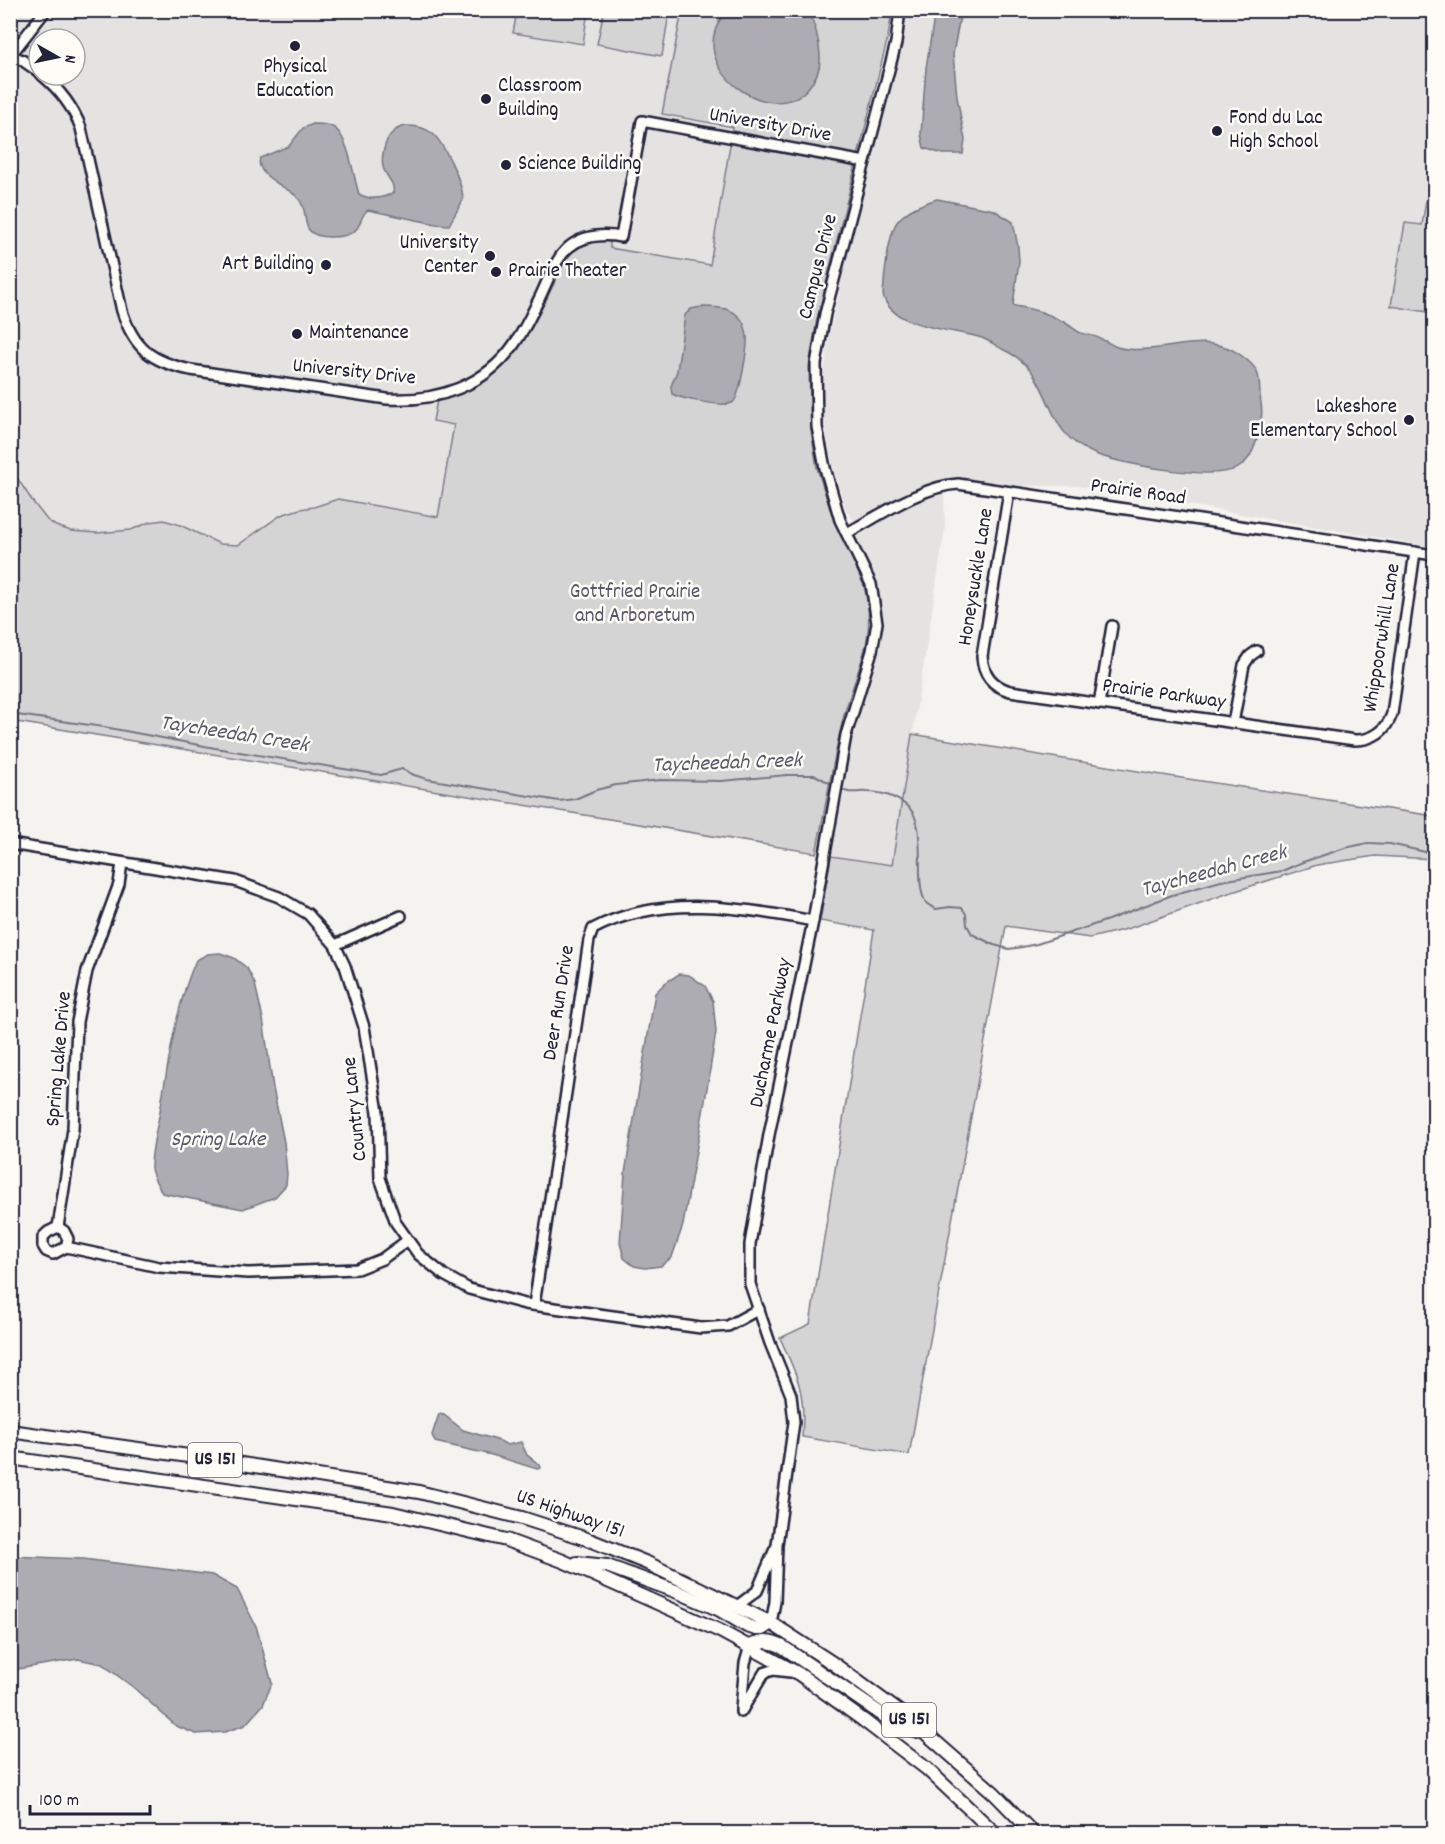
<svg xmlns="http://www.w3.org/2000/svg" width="1445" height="1844" font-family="Dekko,sans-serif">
<rect width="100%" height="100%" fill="#f4f3ef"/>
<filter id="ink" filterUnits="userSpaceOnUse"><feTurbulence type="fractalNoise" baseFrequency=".0167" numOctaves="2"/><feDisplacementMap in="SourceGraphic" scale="12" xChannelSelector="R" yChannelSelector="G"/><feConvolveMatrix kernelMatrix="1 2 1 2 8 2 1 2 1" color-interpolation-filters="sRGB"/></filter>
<g filter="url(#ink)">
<g fill="#e4e3e2" fill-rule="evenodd">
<path d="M 10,11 L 892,11 L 888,37 L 817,319 L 809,367 L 808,385 L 811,430 L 817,468 L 825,495 L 843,540 L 931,496 L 944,492 L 945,528 L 892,866 L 11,721 ZM 39,39 L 75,39 L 75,75 L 39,75 Z"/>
<path d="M 898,11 L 1434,11 L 1434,547 L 1078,486 L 952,485 L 858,526 L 846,510 L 833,468 L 824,421 L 823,382 L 829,335 L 842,280 L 835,277 L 896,43 Z"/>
</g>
<g fill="#d5d4d5" stroke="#7c7b88" stroke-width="1.5">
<path d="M 656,10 L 669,13 L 662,56 L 597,44 L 604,11 Z"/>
<path d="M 517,11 L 588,11 L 583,44 L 513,33 Z"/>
<path d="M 682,11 L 892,11 L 888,37 L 817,319 L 809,367 L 811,430 L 817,468 L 830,509 L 864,586 C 879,642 854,671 842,723 C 832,766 825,810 816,853 L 11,721 L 10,467 L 33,502 L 47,520 L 56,526 L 71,531 L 97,533 L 131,530 L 150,522 L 164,520 L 180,525 L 220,544 L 238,545 L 281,515 L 300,509 L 314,507 L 338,499 L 438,517 L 454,425 L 433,421 L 437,400 C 460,386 489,378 508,359 C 530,337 542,307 556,280 C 561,269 566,256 576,249 C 586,240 598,239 610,241 L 610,248 L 710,265 L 733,127 L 662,114 Z"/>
<path d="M 1432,163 L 1434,163 L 1434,313 L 1391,306 L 1405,223 L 1422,225 Z"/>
<path d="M 912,734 L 1162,775 L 1434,816 L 1434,859 L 1375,856 L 1317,865 L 1226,894 L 1127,929 L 1090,938 L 1006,926 L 909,1455 L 802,1437 C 806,1393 798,1377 780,1338 L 810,1324 L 874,930 L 820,921 L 831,856 L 892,865 Z"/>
</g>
<g fill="#acacb2" stroke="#757582" stroke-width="1.5">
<path d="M 725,11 L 808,11 C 815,24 819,40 820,55 C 821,68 817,78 808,88 C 775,126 700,79 715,31 C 717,24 722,17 725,11 Z"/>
<path d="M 935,11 L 961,11 L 953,54 L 957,97 L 965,140 L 963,154 L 942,154 L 924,148 L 921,134 L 926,68 Z"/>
<path d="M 313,124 C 320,124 330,124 336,129 C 350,143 353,176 359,194 C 369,200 382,199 393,193 C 395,184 389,180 385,172 C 380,163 383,150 387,140 C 392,131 399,126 409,126 C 417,126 425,128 432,133 C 444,143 463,183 463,200 L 449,225 L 436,224 L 368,210 C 362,214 362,219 359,225 C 355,235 340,237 330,237 C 293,236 314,212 296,196 C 285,186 254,175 260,158 L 289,146 L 303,128 Z"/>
<path d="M 937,199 L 994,210 L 1013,222 L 1018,247 L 1019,261 L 1013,305 L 1015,306 C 1030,308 1049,314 1062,321 C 1069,324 1075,331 1081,333 C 1089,335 1096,336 1103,340 C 1114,345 1115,348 1128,349 C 1165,354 1208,329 1242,356 C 1265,373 1257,379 1261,403 C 1264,420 1256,455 1241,466 C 1219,483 1121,464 1095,454 C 1054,437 1055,410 1036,378 C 1029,365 1015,355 1002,349 C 996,345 989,341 982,338 C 955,329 891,329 883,295 C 884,278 888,236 897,222 C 907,209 922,204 937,199 Z"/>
<path d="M 701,307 C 712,307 729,307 737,315 C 743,319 746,329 747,336 C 748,345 740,400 732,403 C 723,407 681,399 672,394 L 671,386 L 677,371 L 685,315 L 691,309 Z"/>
<path d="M 220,953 L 234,958 L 247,968 L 255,984 L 263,1019 L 273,1088 L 284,1142 L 287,1174 L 286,1185 L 275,1197 L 243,1209 L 162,1193 C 158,1185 152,1177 151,1168 C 151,1145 159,1122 162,1099 C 170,1053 177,1003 196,960 L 208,954 Z"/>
<path d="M 679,974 L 689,975 L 705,986 L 713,1001 L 716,1032 L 705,1101 L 683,1225 L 672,1257 L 661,1266 L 645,1268 L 634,1266 L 624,1258 L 620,1243 L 625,1173 L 655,993 L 665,983 Z"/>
<path d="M 439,1414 L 444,1415 L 463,1430 L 500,1441 L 507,1445 L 521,1442 L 527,1455 L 540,1465 L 541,1468 L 537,1469 L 492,1455 L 435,1442 L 432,1435 Z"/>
<path d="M 11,1556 L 83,1559 L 212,1575 L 237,1589 L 256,1626 L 272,1683 L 263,1705 L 245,1725 L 225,1732 L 196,1734 L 176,1726 L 134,1688 L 102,1664 L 78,1659 L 11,1670 Z"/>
</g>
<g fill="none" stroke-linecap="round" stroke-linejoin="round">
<g stroke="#757582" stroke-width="2">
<path d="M 10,714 L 104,727 L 215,748 L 381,775 L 402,769 L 414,775 L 427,779 L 559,801 L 575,799 L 596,790 L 616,785 L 660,780 L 721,781 L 787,775 L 815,775 L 835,786"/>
<path d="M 840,789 C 852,795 855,791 867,792 C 881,792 896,797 907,806 C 929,822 913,880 925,901 C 927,905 932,907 936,909 L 950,907 L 962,908 L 966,914 L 967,925 L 972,934 L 994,945 L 1009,949 L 1022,947 L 1037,944 L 1108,920 L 1172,895 L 1221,881 L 1282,871 L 1303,862 L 1345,848 L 1368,843 L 1390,844 L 1434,854"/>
</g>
<g stroke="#22223b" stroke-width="14">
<g id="minor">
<path d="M 10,55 L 22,60 L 39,72"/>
<path d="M 10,56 L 46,10"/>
<path d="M 42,75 C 60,90 73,107 81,128 L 122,311 C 134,349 152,362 191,370 L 387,399 C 437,402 486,386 515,343 C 525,329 532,313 539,299 C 548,281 554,260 569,247 C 584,235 603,234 621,237 L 642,121 L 865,162"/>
<path d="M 1009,492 L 982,656 C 983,674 992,686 1010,691 L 1355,740 C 1373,740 1386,731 1392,714 L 1415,552"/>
<path d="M 847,533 C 879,516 922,486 958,484 L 1434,555"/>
<path d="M 1099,704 L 1112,626"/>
<path d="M 1233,723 L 1244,665 L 1250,656 L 1257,651"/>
<path d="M 10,844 L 235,881 L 279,897 L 308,914 L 335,945 L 345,966 L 364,1027 L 378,1112 L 380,1178 L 396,1223 L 418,1254 L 444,1275 L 469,1289 L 525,1304 L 701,1328 L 728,1326 L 759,1309"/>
<path d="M 335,945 L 401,916"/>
<path d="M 58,1227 L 73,1129 L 77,1022 L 87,971 L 119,884 L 122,863"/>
<path d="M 58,1227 L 64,1231 L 68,1239 L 66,1247 L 53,1254 L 46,1251 L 43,1246 L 43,1237 L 48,1232 Z"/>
<path d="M 66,1247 L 159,1267 L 248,1273 L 357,1269 L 382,1259 L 408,1240"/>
<path d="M 534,1305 L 589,940 L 593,929 C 660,894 741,907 813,921"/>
<path d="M 737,1606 L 757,1591 L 775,1549"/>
<path d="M 771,1623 L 775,1602 L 777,1545 L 794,1422 L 791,1395 L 770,1343 L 750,1284 L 750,1244 L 769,1135 L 813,921 L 846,735 L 872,651 L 877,623 L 871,584 L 840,520 L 825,468 L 817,427 L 816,364 L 825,314 L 896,43 L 900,10"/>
<path d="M 741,1709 L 745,1663 L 750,1646"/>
<path d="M 741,1712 L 764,1673 L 773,1670 L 790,1672"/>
</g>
</g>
<g stroke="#22223b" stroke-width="16">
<g id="major">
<path d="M 10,1431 L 217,1460 L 419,1492 L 522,1518 L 587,1539 L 647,1563 L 771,1623 L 834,1664 L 913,1722 L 994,1793 L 1034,1834"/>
<path d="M 10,1458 L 393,1513 L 506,1540 L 563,1561 L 720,1631 L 799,1674 L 863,1720 L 927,1769 L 996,1834"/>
<path d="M 577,1563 L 607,1566 L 678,1592 L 720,1610 L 747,1626 L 756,1629 L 762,1629 L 771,1623"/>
<path d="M 750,1646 C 763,1640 770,1641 783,1647 L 890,1720 L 917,1731"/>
</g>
</g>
<use href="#minor" stroke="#fdfcf7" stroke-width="9"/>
<use href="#major" stroke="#fdfcf7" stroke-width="12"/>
</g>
</g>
<g fill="#22223b" stroke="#fdfcf7" stroke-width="2">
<circle cx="295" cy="46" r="6"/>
<circle cx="486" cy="99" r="6"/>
<circle cx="1217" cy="131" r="6"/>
<circle cx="506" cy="165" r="6"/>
<circle cx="490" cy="256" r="6"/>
<circle cx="326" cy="265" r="6"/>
<circle cx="496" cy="272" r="6"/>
<circle cx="297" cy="334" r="6"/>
<circle cx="1409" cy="420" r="6"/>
</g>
<g text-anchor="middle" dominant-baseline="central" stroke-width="5" stroke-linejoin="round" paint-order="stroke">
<g fill="#fdfcf7" stroke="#646373" stroke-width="1.5">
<rect x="188" y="1443" width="54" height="34" rx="4.5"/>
<rect x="882" y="1703" width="54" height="34" rx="4.5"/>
</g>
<g font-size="20" font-weight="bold" fill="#22223b">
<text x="215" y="1460">US 151</text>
<text x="909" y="1720">US 151</text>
</g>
<g font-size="21" fill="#22223b" stroke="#fdfcf7" text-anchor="start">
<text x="295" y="68" text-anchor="middle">Physical<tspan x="295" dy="24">Education</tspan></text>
<text x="498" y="87">Classroom<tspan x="498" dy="24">Building</tspan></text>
<text x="1229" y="119">Fond du Lac<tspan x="1229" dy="24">High School</tspan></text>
<text x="518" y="165">Science Building</text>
<text x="478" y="244" text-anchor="end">University<tspan x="478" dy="24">Center</tspan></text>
<text x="314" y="265" text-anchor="end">Art Building</text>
<text x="508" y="272">Prairie Theater</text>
<text x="309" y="334">Maintenance</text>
<text x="1397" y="408" text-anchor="end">Lakeshore<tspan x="1397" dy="24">Elementary School</tspan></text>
</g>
<g font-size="21" fill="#22223b" stroke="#fdfcf7">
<text transform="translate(770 126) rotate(10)">University Drive</text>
<text transform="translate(819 267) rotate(-76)">Campus Drive</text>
<text transform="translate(354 373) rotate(6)">University Drive</text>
<text transform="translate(1138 493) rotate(8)">Prairie Road</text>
<text transform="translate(977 577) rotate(-81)">Honeysuckle Lane</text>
<text transform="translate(1383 638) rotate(-81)">Whippoorwhill Lane</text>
<text transform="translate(1164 695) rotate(8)">Prairie Parkway</text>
<text transform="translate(560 1003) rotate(-81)">Deer Run Drive</text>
<text transform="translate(772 1033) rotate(-79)">Ducharme Parkway</text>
<text transform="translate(60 1059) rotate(-85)">Spring Lake Drive</text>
<text transform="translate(356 1109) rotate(-96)">Country Lane</text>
<text transform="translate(570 1515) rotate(19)">US Highway 151</text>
</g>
<g font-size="21" fill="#585769" stroke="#fdfcf7">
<text x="635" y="593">Gottfried Prairie<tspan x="635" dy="24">and Arboretum</tspan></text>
</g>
<g font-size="22" font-style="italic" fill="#59596b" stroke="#fdfcf7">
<text transform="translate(234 735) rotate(9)">Taycheedah Creek</text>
<text transform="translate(727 764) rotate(-2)">Taycheedah Creek</text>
<text transform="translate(1214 872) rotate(-15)">Taycheedah Creek</text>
<text x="218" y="1140">Spring Lake</text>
</g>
</g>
<rect width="1445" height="1844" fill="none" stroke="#fdfcf7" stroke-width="36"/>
<rect x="18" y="18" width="1409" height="1808" fill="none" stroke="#22223b" stroke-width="2" filter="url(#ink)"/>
<g transform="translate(57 57) rotate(99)"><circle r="28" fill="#fdfcf7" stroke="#a5a5ac" stroke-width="1.5"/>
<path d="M0-4.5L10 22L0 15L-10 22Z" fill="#22223b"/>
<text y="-9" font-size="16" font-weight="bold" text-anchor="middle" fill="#22223b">N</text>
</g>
<path d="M30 1805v9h120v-9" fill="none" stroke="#22223b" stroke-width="3"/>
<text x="39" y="1805" font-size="18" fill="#22223b" stroke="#fdfcf7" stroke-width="4.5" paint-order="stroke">100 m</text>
</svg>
